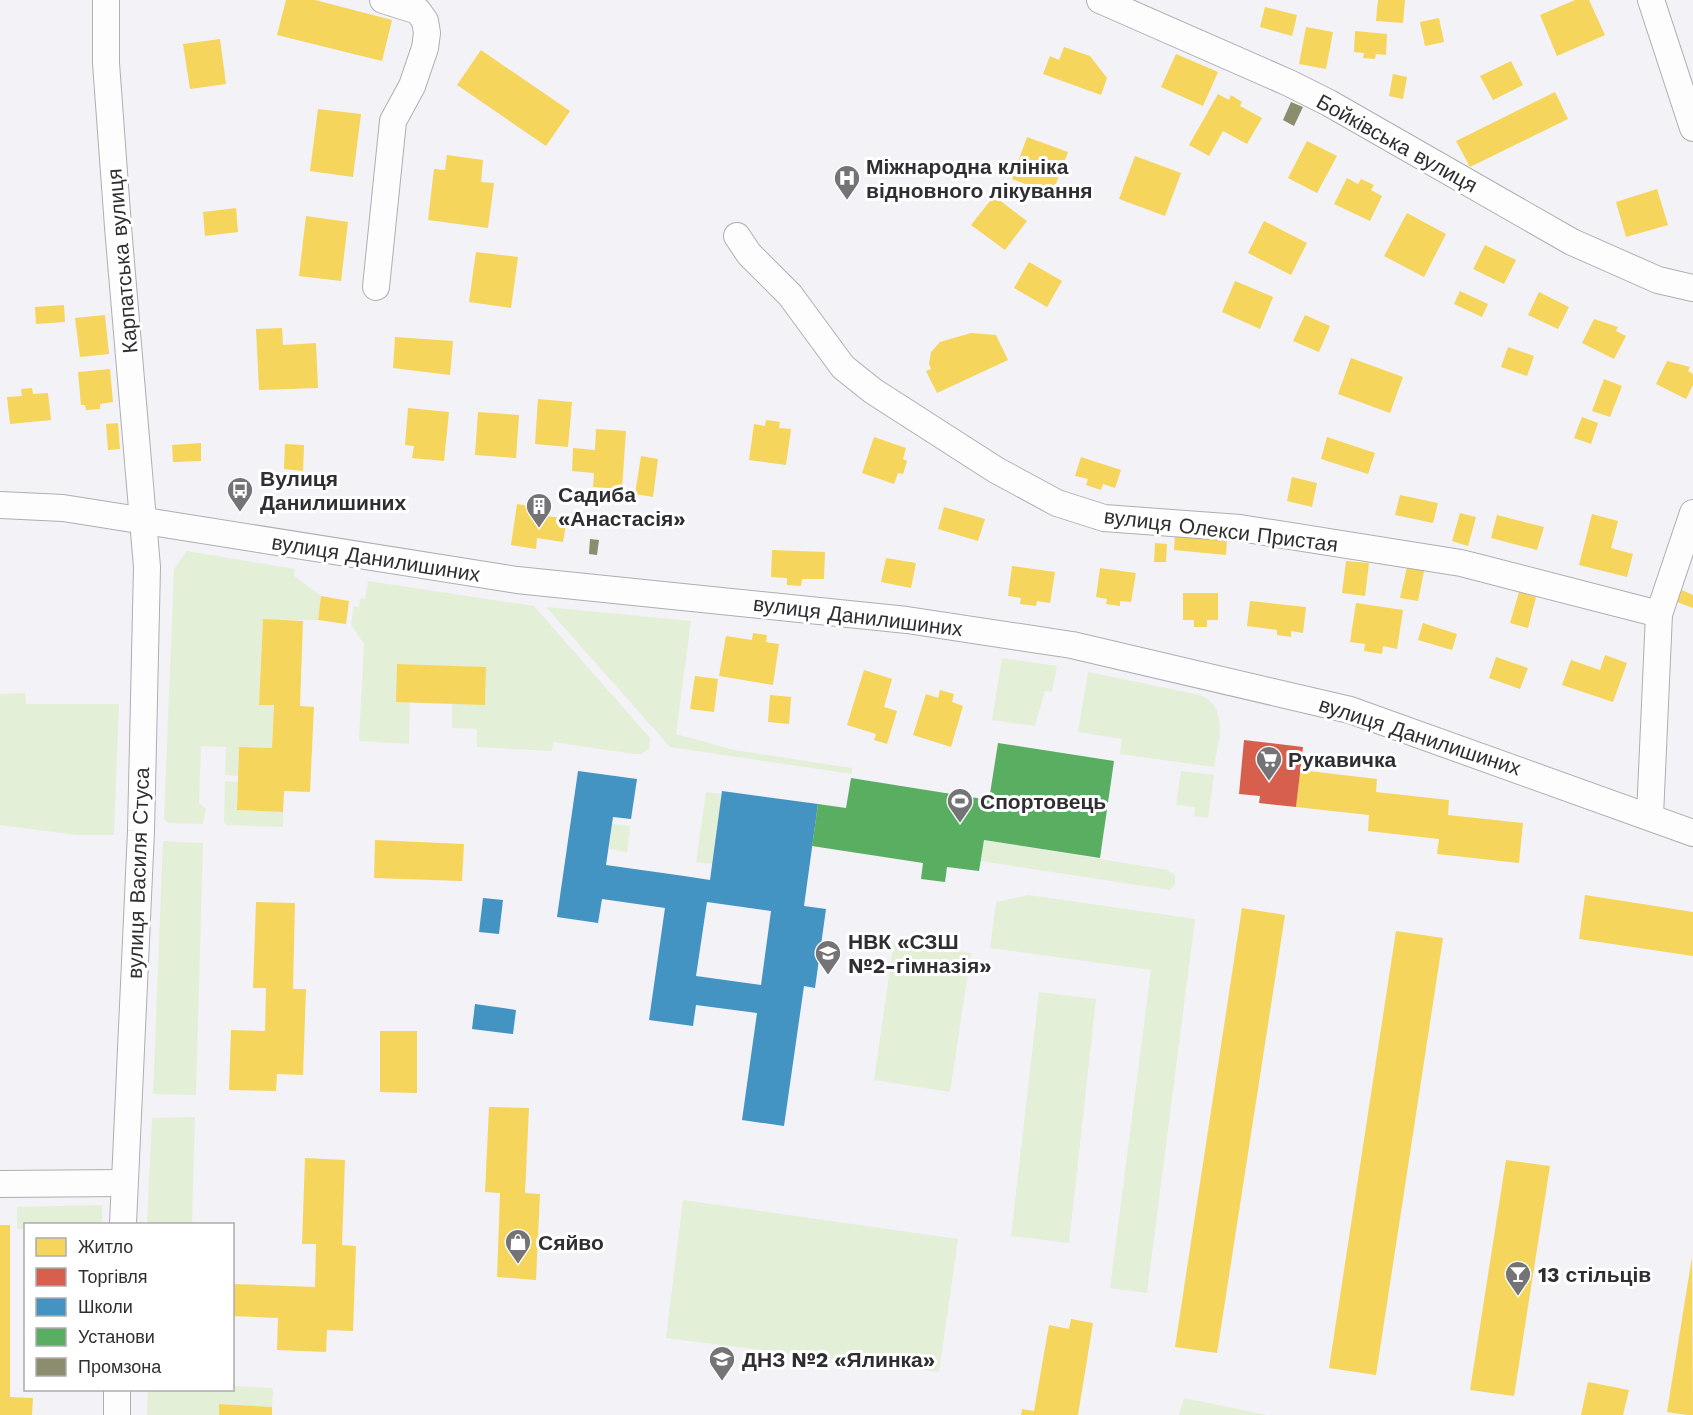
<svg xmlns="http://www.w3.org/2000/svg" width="1693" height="1415" font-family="'Work Sans',sans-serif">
<rect width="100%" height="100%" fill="#f3f2f7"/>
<g fill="#e4efd7">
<path d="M 187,551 L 295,569 L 294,576 L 321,596 L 318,620 L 263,620 L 259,705 L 274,705 L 272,748 L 239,747 L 238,776 L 225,775 L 226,747 L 201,746 L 199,803 L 206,809 L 203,824 L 169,823 L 164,820 L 174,569 Z"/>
<path d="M 368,581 L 534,606 L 650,738 L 649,749 L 641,754 L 635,754 L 553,742 L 552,751 L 477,747 L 477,729 L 452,728 L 452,703 L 485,705 L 486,668 L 398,664 L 410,702 L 409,744 L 359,741 L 364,644 L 351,625 L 354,606 L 359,607 L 360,598 L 365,599 Z"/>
<path d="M 546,607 L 691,621 L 676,734 L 734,750 L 852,768 L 852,774 L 670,747 Z"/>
<path d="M 1002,658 L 1057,666 L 1052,692 L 1045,691 L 1035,726 L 992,720 Z"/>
<path d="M 1088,672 L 1200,695 C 1230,707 1218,743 1214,767 L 1120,754 L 1122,739 L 1078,732 Z"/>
<path d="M 25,693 L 26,704 L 119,704 L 114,835 L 77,835 L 0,825 L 0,694 Z"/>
<path d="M 1181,771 L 1214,775 L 1208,818 L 1194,816 L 1195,807 L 1176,805 Z"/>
<path d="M 225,781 L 238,782 L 237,810 L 283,812 L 283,827 L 227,825 L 224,822 Z"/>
<path d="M 706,792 L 722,794 L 712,864 L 696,862 Z"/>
<path d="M 612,824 L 630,826 L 627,852 L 609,849 Z"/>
<path d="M 984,840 L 1168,870 L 1175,876 L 1175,884 L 1170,890 L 980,861 Z"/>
<path d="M 163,841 L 203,843 L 196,1095 L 153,1094 Z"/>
<path d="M 1029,895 L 1195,919 L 1147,1293 L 1110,1288 L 1151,970 L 990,948 L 996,902 Z"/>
<path d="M 894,942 L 971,953 L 950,1092 L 874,1080 Z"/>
<path d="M 1039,992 L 1096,999 L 1069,1243 L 1011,1236 Z"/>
<path d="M 195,1117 L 192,1224 L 147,1224 L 152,1118 Z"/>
<path d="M 683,1200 L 958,1239 L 939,1372 L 666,1338 Z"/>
<path d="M 102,1205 L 102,1224 L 26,1224 L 25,1229 L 17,1229 L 17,1207 Z"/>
<path d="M 233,1386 L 273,1388 L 272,1407 L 220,1404 L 219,1415 L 147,1415 L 148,1390 L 232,1390 Z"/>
<path d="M 1184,1398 L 1267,1415 L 1179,1415 Z"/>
</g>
<g fill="#f6d55c">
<path d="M 286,0 L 315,0 L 392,20 L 382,61 L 277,35 Z"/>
<path d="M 1378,0 L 1405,0 L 1403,23 L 1376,21 Z"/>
<path d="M 1575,0 L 1589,0 L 1605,35 L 1557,56 L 1540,15 Z"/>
<path d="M 1265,7 L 1297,15 L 1292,36 L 1260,27 Z"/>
<path d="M 1439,18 L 1444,42 L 1425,46 L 1420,22 Z"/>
<path d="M 1306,27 L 1333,32 L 1326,69 L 1299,64 Z"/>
<path d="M 1355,31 L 1387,34 L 1386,55 L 1376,54 L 1375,59 L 1363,58 L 1364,53 L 1354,52 Z"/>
<path d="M 220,39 L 226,84 L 190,89 L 183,44 Z"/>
<path d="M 1064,47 L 1090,56 L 1107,78 L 1101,95 L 1043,74 L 1050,56 L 1059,60 Z"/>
<path d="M 481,50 L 570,111 L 546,146 L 457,85 Z"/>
<path d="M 1176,54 L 1218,72 L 1203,106 L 1161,87 Z"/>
<path d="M 1511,61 L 1523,85 L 1493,100 L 1480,76 Z"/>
<path d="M 1393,74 L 1407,77 L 1403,99 L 1389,96 Z"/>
<path d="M 1555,92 L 1568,119 L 1470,167 L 1456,141 Z"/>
<path d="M 1218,94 L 1229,100 L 1231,95 L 1242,102 L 1240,106 L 1262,118 L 1247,144 L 1223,131 L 1209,156 L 1189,145 Z"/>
<path d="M 318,109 L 361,114 L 353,177 L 310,171 Z"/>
<path d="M 1027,137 L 1068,152 L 1052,194 L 1012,179 Z"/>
<path d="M 1307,141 L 1337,156 L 1317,193 L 1288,178 Z"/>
<path d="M 447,155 L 483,160 L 481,182 L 494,183 L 488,228 L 428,220 L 434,169 L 445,170 Z"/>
<path d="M 1135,156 L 1181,173 L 1165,216 L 1119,199 Z"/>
<path d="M 1347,178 L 1358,184 L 1361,179 L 1374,185 L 1371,190 L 1382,196 L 1370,221 L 1334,204 Z"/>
<path d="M 1657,189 L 1668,225 L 1626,237 L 1616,202 Z"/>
<path d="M 994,196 L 1027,221 L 1005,250 L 971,225 Z"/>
<path d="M 236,208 L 238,232 L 205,236 L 203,212 Z"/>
<path d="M 1407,213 L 1446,234 L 1424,277 L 1384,256 Z"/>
<path d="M 306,216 L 348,222 L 341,281 L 299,276 Z"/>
<path d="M 1264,221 L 1307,243 L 1291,275 L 1248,253 Z"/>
<path d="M 1485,245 L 1516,260 L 1504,284 L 1473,269 Z"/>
<path d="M 476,252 L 518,257 L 511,308 L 469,302 Z"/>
<path d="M 1029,262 L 1062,281 L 1047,307 L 1014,288 Z"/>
<path d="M 1235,281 L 1273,297 L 1260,329 L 1222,312 Z"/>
<path d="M 1460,291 L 1488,304 L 1482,317 L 1454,304 Z"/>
<path d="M 1539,292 L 1569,307 L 1558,329 L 1528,315 Z"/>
<path d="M 64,305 L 65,322 L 36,324 L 35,307 Z"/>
<path d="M 105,315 L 109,354 L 80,357 L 75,318 Z"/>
<path d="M 1305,315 L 1330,326 L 1319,352 L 1293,341 Z"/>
<path d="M 1594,319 L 1618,327 L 1616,331 L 1626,336 L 1614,359 L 1582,343 Z"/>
<path d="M 282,328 L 283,345 L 316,343 L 318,388 L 259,390 L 256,329 Z"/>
<path d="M 971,333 L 996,335 L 1008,360 L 937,393 L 926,371 L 931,369 L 929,364 L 931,352 L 940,342 Z"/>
<path d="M 395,337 L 453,341 L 450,375 L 393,368 Z"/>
<path d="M 1508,347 L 1534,356 L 1527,376 L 1501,367 Z"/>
<path d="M 1351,358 L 1403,377 L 1390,413 L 1338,394 Z"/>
<path d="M 1667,361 L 1690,367 L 1688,371 L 1693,374 L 1693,385 L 1686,399 L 1656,384 Z"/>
<path d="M 110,369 L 113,402 L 100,404 L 100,409 L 86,410 L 85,405 L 81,405 L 78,372 Z"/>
<path d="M 1604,379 L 1622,386 L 1610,417 L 1592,411 Z"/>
<path d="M 32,388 L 33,394 L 48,393 L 51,420 L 10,424 L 7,397 L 22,396 L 21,389 Z"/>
<path d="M 538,399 L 572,402 L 568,447 L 535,444 Z"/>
<path d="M 408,408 L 449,412 L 444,461 L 412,458 L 414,446 L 405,445 Z"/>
<path d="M 478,412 L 519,415 L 516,458 L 475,455 Z"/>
<path d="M 1582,417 L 1598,423 L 1591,444 L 1574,438 Z"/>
<path d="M 766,420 L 780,422 L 779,428 L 791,429 L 786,465 L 749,460 L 754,424 L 765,426 Z"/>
<path d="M 118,423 L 120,449 L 108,450 L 106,424 Z"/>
<path d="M 596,429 L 626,431 L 622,489 L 593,487 L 594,473 L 572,471 L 573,448 L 595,450 Z"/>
<path d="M 874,437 L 906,448 L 903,459 L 907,461 L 903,474 L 898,473 L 894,484 L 862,473 Z"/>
<path d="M 1327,437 L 1375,453 L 1368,474 L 1321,459 Z"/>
<path d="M 201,443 L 201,461 L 173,462 L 172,445 Z"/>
<path d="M 285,444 L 304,445 L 303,471 L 284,469 Z"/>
<path d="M 641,456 L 658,459 L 653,497 L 635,494 Z"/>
<path d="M 1081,457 L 1121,470 L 1115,488 L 1103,484 L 1101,490 L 1086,485 L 1088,479 L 1075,476 Z"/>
<path d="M 1292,477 L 1317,483 L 1312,507 L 1287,501 Z"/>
<path d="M 1400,495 L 1438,503 L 1433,523 L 1395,515 Z"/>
<path d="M 517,504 L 542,508 L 540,515 L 567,519 L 563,542 L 537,538 L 536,549 L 511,545 Z"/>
<path d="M 944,507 L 985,519 L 978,541 L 938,529 Z"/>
<path d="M 1460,513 L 1476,517 L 1468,546 L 1452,541 Z"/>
<path d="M 1592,514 L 1618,521 L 1611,548 L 1633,554 L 1627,577 L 1579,565 Z"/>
<path d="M 1497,515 L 1544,527 L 1537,550 L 1491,538 Z"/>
<path d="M 1175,535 L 1227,541 L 1226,555 L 1174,550 Z"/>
<path d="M 1155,543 L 1167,544 L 1166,562 L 1154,562 Z"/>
<path d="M 772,550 L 825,552 L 824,579 L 802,579 L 801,586 L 787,585 L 787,578 L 771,577 Z"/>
<path d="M 886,558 L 916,563 L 911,588 L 881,582 Z"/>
<path d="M 1346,561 L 1369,563 L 1365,596 L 1342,593 Z"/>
<path d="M 1012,566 L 1055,572 L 1050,603 L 1037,601 L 1036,606 L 1020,604 L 1021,598 L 1008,596 Z"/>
<path d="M 1407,567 L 1424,571 L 1418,601 L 1400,598 Z"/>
<path d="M 1100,568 L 1136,573 L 1131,602 L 1120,601 L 1120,606 L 1106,604 L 1107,599 L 1096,597 Z"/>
<path d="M 1682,590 L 1693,595 L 1693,608 L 1677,602 Z"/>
<path d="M 1519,592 L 1536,597 L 1528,628 L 1510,623 Z"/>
<path d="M 1183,593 L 1218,593 L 1218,620 L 1207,620 L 1207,627 L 1194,627 L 1194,620 L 1183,620 Z"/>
<path d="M 321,596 L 349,601 L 346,624 L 318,620 Z"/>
<path d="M 1250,601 L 1306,607 L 1303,633 L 1291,631 L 1291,637 L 1277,635 L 1277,630 L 1247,626 Z"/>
<path d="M 1356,603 L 1403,610 L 1397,649 L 1383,646 L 1382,654 L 1364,651 L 1365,644 L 1350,642 Z"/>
<path d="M 263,619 L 303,621 L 300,706 L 314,707 L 310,792 L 284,791 L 283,812 L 237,810 L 239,747 L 272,748 L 274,705 L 259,705 Z"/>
<path d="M 1423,623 L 1457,634 L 1452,650 L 1418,640 Z"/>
<path d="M 753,633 L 767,635 L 766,642 L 779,644 L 773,685 L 719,676 L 726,636 L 752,640 Z"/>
<path d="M 1605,655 L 1627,663 L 1613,702 L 1562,685 L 1571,660 L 1600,670 Z"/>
<path d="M 1496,657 L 1528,668 L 1520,689 L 1489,678 Z"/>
<path d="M 397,664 L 486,667 L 485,705 L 396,702 Z"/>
<path d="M 864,670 L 892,679 L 884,707 L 897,711 L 887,744 L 874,740 L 876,734 L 847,725 Z"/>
<path d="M 695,676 L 718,679 L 714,712 L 690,709 Z"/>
<path d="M 940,690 L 954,694 L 952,702 L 963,706 L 951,747 L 913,735 L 926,694 L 938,698 Z"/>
<path d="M 770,695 L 791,697 L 789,724 L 768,722 Z"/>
<path d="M 1300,770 L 1377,779 L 1376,792 L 1449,800 L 1448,815 L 1523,823 L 1519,863 L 1437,854 L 1439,839 L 1368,831 L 1369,815 L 1296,807 Z"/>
<path d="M 375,840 L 464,844 L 462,881 L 374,878 Z"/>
<path d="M 1585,895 L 1693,912 L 1693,956 L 1579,939 Z"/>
<path d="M 256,902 L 295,903 L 293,989 L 306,989 L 303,1075 L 277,1074 L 276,1091 L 229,1090 L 231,1030 L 265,1031 L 266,988 L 253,988 Z"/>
<path d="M 1242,908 L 1285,915 L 1217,1353 L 1175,1347 Z"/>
<path d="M 1396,931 L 1443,938 L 1376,1375 L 1329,1368 Z"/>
<path d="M 380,1031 L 417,1031 L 417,1093 L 380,1092 Z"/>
<path d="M 489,1107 L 529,1108 L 525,1193 L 540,1194 L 536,1280 L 497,1277 L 500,1193 L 485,1192 Z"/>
<path d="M 305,1158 L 345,1160 L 342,1245 L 356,1246 L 353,1331 L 327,1330 L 326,1352 L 277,1350 L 278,1318 L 232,1316 L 232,1284 L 315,1287 L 316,1244 L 302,1244 Z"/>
<path d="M 1506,1160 L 1550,1166 L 1514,1396 L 1470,1390 Z"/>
<path d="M 0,1225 L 10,1225 L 10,1397 L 33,1398 L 32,1415 L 0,1415 Z"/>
<path d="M 1692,1257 L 1693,1415 L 1687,1415 L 1667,1412 Z"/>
<path d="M 1071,1319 L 1093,1323 L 1078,1415 L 1021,1415 L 1022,1409 L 1034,1411 L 1049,1325 L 1069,1329 Z"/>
<path d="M 1588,1382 L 1629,1390 L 1623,1415 L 1581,1415 Z"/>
<path d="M 219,1404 L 272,1407 L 272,1415 L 219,1415 Z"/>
</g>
<path fill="#d6604d" d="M 1244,740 L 1303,747 L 1296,807 L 1259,803 L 1260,796 L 1239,794 Z"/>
<g fill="#4393c3" fill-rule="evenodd">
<path d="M 578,771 L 637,779 L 631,819 L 613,817 L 606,865 L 684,876 L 710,880 L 722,791 L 818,804 L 804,906 L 826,909 L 815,988 L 804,986 L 784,1126 L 742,1120 L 757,1013 L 696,1005 L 693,1026 L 649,1020 L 665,908 L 602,899 L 598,923 L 557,917 ZM 707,902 L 771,911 L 761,985 L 696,976 Z"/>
<path d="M 483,898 L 503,900 L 499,934 L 479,932 Z"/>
<path d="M 475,1004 L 516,1010 L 513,1034 L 472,1029 Z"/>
</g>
<path fill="#5aae61" d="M 998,743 L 1114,761 L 1100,858 L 984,840 L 979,871 L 947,867 L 945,882 L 921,879 L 923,863 L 812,846 L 818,804 L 846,808 L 851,778 L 989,800 Z"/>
<g fill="#8c8c6e">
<path d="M 1291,102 L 1303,107 L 1294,126 L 1283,120 Z"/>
<path d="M 590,539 L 599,540 L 597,555 L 589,554 Z"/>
</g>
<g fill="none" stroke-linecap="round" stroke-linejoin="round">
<g stroke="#aeaeb1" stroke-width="28">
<g id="minor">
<path d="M 106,0 L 106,63 L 118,227 L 147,567 L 141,831 L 123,1224"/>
<path d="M 1100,0 L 1289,83 L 1329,103 L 1572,242 L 1658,280 L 1693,288"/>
<path d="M 1651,0 L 1693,128"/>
<path d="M 737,236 L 749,254 L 790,295 L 843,367 L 873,391 L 996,470 L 1057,503 L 1104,518 L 1240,528 L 1461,563 L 1659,614"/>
<path d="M 376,287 L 393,121 L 412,86 L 425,48 L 427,33 L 425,21 L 418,11 L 383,0"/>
<path d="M 0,505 L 63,508 L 517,580 L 907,620 L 1072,645 L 1350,710 L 1693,833"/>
<path d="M 1650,816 L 1659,614 L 1693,513"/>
<path d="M 0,1184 L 124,1183"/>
<path d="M 117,1415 L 117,1390"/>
</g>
</g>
<use href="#minor" stroke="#fdfdfe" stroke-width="26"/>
</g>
<defs>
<g id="hospital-pin" transform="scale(1.35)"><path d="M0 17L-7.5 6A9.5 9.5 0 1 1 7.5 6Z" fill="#747376" stroke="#fff"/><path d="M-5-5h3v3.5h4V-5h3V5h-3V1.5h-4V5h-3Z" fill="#fff"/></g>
<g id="bus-pin" transform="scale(1.35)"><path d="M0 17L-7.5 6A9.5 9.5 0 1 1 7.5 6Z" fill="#747376" stroke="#fff"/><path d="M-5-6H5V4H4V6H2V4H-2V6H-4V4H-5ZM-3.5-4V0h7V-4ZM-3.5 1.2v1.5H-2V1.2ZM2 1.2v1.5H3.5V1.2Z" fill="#fff"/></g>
<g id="building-pin" transform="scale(1.35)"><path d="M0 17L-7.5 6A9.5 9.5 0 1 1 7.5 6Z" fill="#747376" stroke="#fff"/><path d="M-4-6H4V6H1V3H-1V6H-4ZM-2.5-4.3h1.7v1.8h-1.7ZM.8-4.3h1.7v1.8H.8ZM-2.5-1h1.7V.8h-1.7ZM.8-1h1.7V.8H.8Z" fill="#fff"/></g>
<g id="supermarket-pin" transform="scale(1.35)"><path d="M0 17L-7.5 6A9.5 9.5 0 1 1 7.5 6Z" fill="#747376" stroke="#fff"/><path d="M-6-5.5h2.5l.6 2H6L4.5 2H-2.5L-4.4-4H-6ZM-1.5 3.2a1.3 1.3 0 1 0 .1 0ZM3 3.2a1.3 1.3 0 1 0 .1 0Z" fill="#fff"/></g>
<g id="stadium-pin" transform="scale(1.35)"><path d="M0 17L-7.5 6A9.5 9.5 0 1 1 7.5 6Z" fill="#747376" stroke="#fff"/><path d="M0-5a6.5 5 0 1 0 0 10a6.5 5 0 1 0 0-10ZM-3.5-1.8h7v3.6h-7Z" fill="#fff"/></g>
<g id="school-pin" transform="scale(1.35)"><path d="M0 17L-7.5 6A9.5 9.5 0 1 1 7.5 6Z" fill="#747376" stroke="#fff"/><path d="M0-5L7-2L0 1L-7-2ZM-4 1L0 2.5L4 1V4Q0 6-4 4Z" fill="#fff"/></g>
<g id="shop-pin" transform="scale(1.35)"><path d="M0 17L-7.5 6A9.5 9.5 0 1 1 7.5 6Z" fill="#747376" stroke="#fff"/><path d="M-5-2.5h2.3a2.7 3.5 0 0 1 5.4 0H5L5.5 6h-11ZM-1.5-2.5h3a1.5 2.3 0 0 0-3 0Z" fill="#fff"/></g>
<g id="bar-pin" transform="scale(1.35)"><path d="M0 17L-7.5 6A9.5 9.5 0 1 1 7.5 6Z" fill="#747376" stroke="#fff"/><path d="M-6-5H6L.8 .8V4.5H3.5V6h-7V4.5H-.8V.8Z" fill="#fff"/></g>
</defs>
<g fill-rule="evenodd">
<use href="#hospital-pin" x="847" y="178"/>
<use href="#bus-pin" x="240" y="490"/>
<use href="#building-pin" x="539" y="506"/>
<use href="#supermarket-pin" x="1269" y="759"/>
<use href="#stadium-pin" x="960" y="801"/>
<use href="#school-pin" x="828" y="953"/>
<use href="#shop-pin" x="518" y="1242"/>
<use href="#bar-pin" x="1518" y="1274"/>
<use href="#school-pin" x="722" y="1359"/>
</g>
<g text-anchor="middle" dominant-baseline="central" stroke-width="6" stroke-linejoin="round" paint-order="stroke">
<g font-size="21" fill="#2f2f31" stroke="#fff">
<text transform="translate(1397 143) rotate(29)">Бойківська вулиця</text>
<text transform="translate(122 261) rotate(-95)">Карпатська вулиця</text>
<text transform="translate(1221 530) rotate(7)">вулиця Олекси Пристая</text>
<text transform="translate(376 558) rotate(9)">вулиця Данилишиних</text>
<text transform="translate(858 616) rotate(7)">вулиця Данилишиних</text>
<text transform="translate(1420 736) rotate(18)">вулиця Данилишиних</text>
<text transform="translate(138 873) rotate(-88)">вулиця Василя Стуса</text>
</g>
<g font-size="21" font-weight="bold" fill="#2f2f31" stroke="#fff" text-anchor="start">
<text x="866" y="166">Міжнародна клініка<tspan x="866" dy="24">відновного лікування</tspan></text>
<text x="260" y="478">Вулиця<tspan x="260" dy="24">Данилишиних</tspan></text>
<text x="558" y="494">Садиба<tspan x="558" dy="24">«Анастасія»</tspan></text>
<text x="1288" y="759">Рукавичка</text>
<text x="980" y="801">Спортовець</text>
<text x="848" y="941">НВК «СЗШ<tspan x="848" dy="24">№2-гімназія»</tspan></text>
<text x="538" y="1242">Сяйво</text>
<text x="1538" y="1274">13 стільців</text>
<text x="742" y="1359">ДНЗ №2 «Ялинка»</text>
</g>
</g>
<rect x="24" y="1223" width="210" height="168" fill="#ffffff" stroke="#acacad" stroke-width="1.5"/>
<rect x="36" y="1238" width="30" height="18" fill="#f6d55c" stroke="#acacad" stroke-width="1.5"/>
<text x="78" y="1253" font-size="18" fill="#2f2f31">Житло</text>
<rect x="36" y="1268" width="30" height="18" fill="#d6604d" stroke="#acacad" stroke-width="1.5"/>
<text x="78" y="1283" font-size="18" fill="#2f2f31">Торгівля</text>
<rect x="36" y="1298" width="30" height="18" fill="#4393c3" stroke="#acacad" stroke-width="1.5"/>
<text x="78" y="1313" font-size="18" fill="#2f2f31">Школи</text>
<rect x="36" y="1328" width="30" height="18" fill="#5aae61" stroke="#acacad" stroke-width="1.5"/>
<text x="78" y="1343" font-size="18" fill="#2f2f31">Установи</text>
<rect x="36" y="1358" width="30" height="18" fill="#8c8c6e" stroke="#acacad" stroke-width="1.5"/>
<text x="78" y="1373" font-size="18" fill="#2f2f31">Промзона</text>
</svg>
